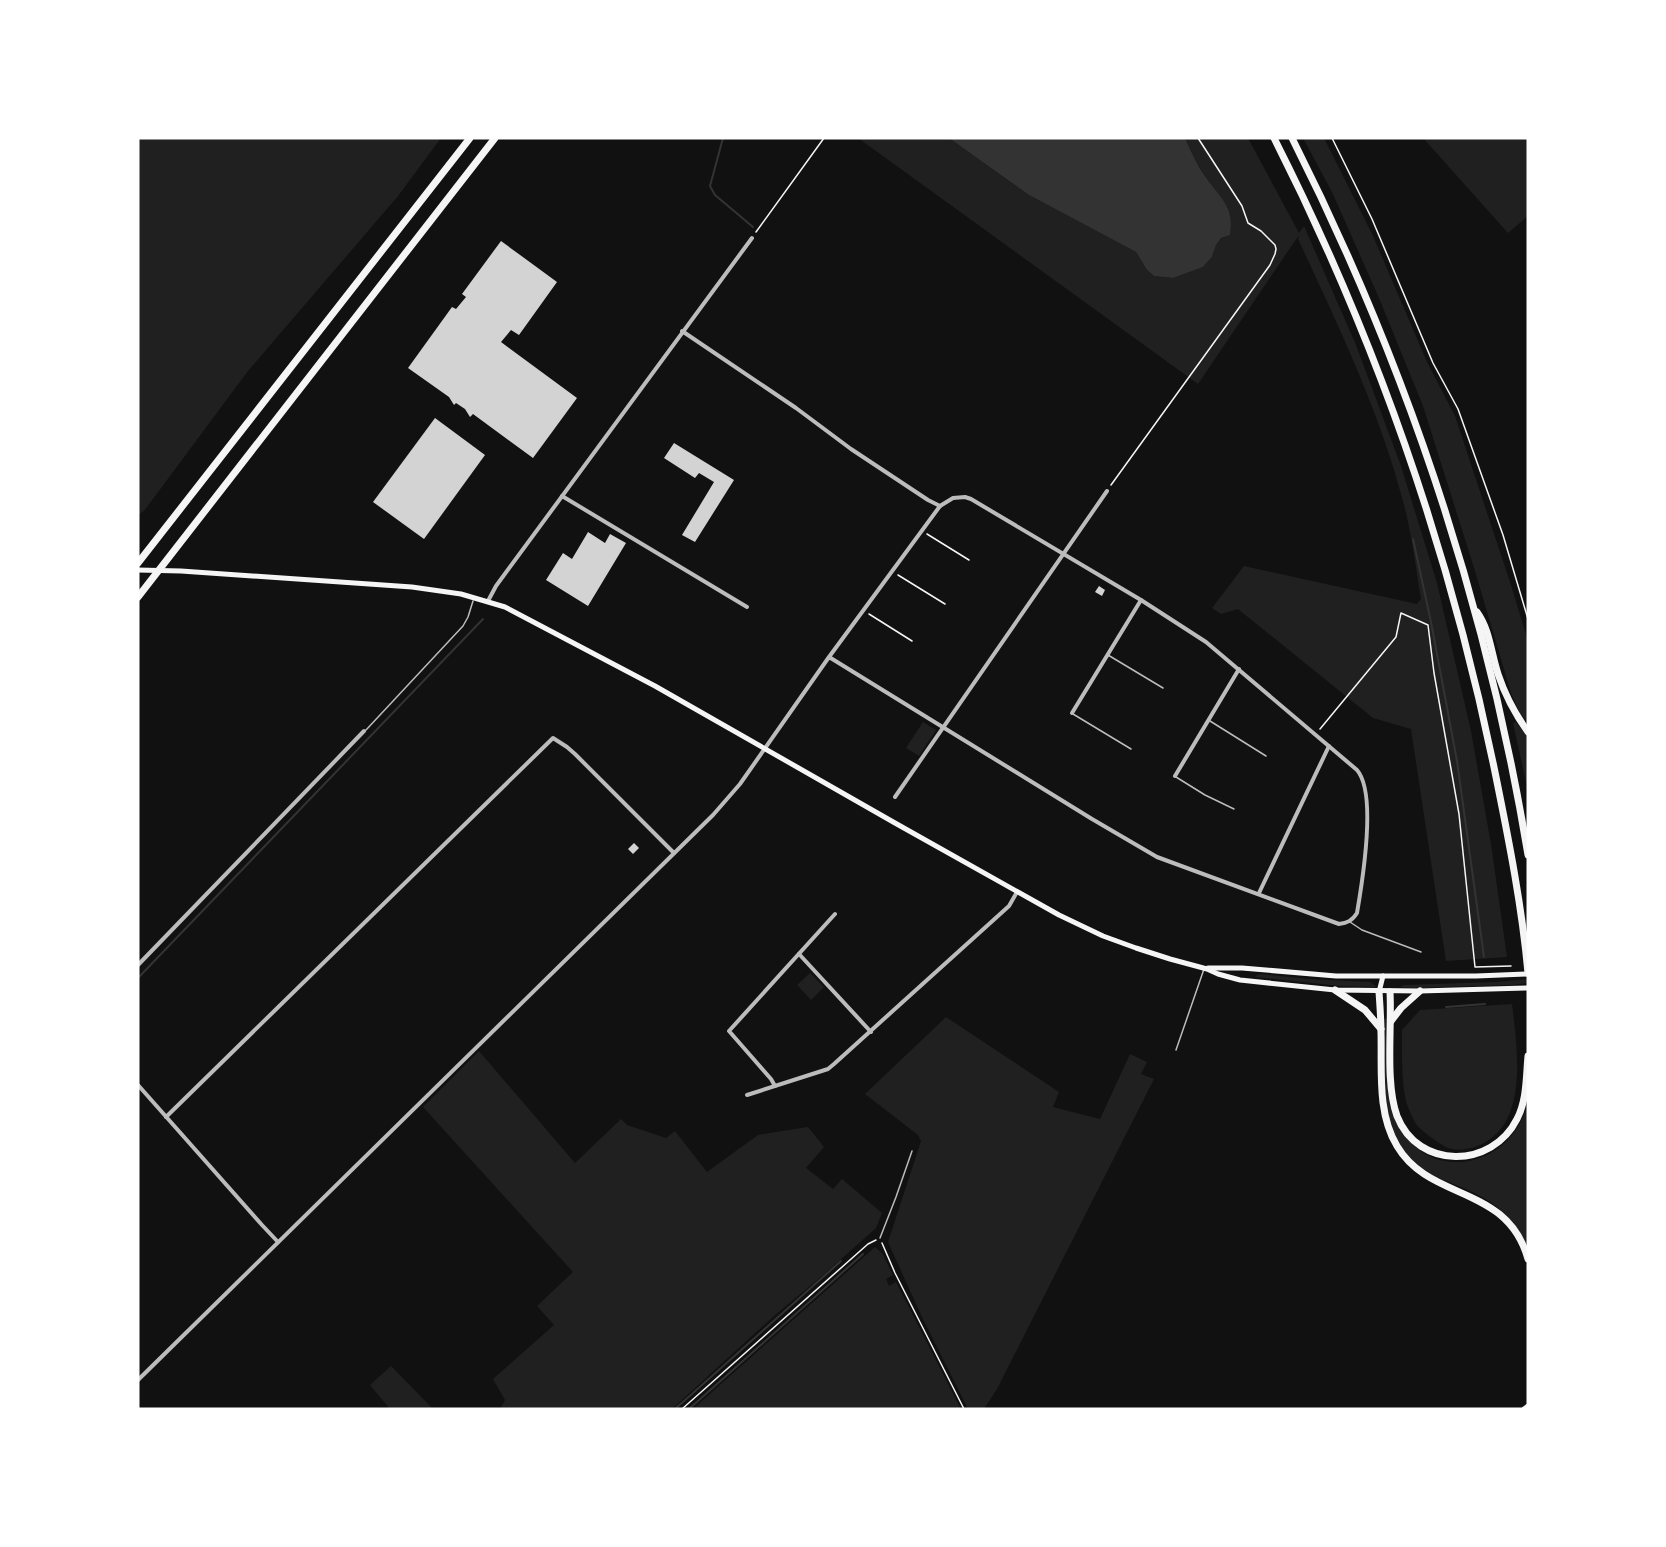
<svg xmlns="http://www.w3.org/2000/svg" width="1666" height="1547" font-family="'Space Grotesk',sans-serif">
<rect width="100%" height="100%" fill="#111"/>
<g fill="#202020">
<path d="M 138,138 L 441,138 L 398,196 L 248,371 L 144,511 L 138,515 Z"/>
<path d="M 858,138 L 949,138 L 1029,195 L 1136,252 L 1147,270 L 1154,276 L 1173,278 L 1203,267 L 1212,257 L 1216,245 L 1221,238 L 1230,235 C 1235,206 1220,198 1205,176 C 1197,164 1191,151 1185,138 L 1248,138 L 1299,233 L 1304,226 L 1356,345 L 1401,466 L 1437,583 L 1471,731 L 1491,844 L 1507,957 L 1446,961 L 1411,729 L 1373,718 L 1238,609 L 1221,614 L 1212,608 L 1244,566 L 1417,604 L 1421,599 C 1416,568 1412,536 1404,505 C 1380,412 1338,325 1298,239 L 1299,235 L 1198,384 Z"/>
<path d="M 1303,138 L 1324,138 L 1373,236 L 1427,362 L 1455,416 L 1511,585 L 1528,641 L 1528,723 L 1520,713 L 1511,693 L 1475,571 L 1423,406 L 1379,298 L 1332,192 Z"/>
<path d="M 1423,138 L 1528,138 L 1528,216 L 1508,233 Z"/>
<path d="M 923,722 L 936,730 L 919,756 L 906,748 Z"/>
<path d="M 1516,722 L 1528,738 L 1528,791 L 1513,723 Z"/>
<path d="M 810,973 L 824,987 L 811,1000 L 797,985 Z"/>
<path d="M 1261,974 L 1309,979 L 1370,982 L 1377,987 L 1340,986 L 1255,977 L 1257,975 Z"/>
<path d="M 1528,979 L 1528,983 L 1512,985 L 1411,988 L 1400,987 L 1404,985 L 1496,982 Z"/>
<path d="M 1512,1004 C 1516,1038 1523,1085 1508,1117 C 1499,1138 1473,1155 1448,1148 C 1442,1146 1419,1129 1416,1124 C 1413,1119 1410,1112 1408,1107 C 1401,1089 1402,1050 1402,1030 L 1420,1010 Z"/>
<path d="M 946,1017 L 1059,1092 L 1053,1107 L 1100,1119 L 1130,1054 L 1147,1062 L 1141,1074 L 1154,1079 L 997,1389 L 984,1409 L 968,1409 L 921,1315 L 888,1242 L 921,1141 L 918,1135 L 865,1094 Z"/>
<path d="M 1388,1018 C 1388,1051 1382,1093 1397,1122 C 1428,1187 1514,1168 1528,1101 L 1528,1249 C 1520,1228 1503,1209 1484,1198 C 1451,1179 1417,1178 1397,1141 C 1379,1108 1385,1056 1384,1019 Z"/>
<path d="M 479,1051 L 575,1163 L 621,1119 L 627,1125 L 666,1138 L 675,1131 L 707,1172 L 758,1135 L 808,1127 L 824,1147 L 806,1168 L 833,1189 L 842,1179 L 882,1213 L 876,1228 L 822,1276 L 774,1316 L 672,1409 L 500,1409 L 505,1400 L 493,1379 L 554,1325 L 537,1306 L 573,1272 L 423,1107 Z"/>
<path d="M 875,1247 L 882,1253 L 893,1275 L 886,1279 L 889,1286 L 896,1282 L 961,1409 L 693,1409 Z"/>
<path d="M 391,1366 L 433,1409 L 390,1409 L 370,1385 Z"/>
</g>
<path fill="#333" d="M 949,138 L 1185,138 C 1191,151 1197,165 1205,176 C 1220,198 1235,206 1230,235 L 1221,238 L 1216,245 L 1212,257 L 1203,267 L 1173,278 L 1154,276 L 1147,270 L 1136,252 L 1029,195 Z"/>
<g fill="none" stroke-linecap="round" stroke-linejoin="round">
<g stroke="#333" stroke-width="2">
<path d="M 723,138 L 710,186 L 715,195 L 753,227"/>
<path d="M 1413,539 L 1431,622 L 1457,761 L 1484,957"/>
<path d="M 138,978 L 483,619"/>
<path d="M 1446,1007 L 1485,1004"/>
<path d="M 675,1409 L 841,1261"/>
<path d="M 689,1409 L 863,1254"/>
</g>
</g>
<g fill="#d3d3d3">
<path d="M 501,241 L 557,282 L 519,335 L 511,330 L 501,342 L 577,398 L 533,458 L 473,414 L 470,417 L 465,409 L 456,403 L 454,405 L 449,397 L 408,368 L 452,307 L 456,309 L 466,297 L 462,294 Z"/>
<path d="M 435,418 L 485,455 L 424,539 L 373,502 Z"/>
<path d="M 674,443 L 734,480 L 695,542 L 682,535 L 714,482 L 699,473 L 695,478 L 664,458 Z"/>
<path d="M 588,532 L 605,543 L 610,534 L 626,543 L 588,606 L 546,580 L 563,553 L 572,559 Z"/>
<path d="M 1099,586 L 1105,590 L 1102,596 L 1095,592 Z"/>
<path d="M 634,843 L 639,848 L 633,854 L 628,849 Z"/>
</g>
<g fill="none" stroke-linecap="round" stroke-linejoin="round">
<g stroke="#f5f5f5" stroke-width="1.5">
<path d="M 1332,138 L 1372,219 L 1433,363 L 1458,409 L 1503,535 L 1528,619"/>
<path d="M 756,232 L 824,138"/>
<path d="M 1111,485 L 1270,265 L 1275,254 L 1276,249 L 1275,245 L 1261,231 L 1248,223 L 1242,206 L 1198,138"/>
<path d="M 927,534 L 969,560"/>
<path d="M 898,575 L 945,604"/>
<path d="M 869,614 L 912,641"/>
<path d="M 1320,729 L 1396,637 L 1401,613 L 1428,625 L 1434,673 L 1459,814 L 1475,967 L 1511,966"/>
<path d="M 882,1243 L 895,1273 L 964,1409"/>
<path d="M 682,1409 L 868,1244 L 876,1240"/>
</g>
<g stroke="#bcbcbc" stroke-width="1.5">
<path d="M 1108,655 L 1163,688"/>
<path d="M 1073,714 L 1131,749"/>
<path d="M 1210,721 L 1266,756"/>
<path d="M 366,730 L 463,626 L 468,617 L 473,601"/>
<path d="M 1176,777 L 1205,795 L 1234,809"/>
<path d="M 1350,922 L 1362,930 L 1421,952"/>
<path d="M 1176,1050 L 1204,969"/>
<path d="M 880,1238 L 896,1197 L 912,1151"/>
</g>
<g stroke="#bcbcbc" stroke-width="4">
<path d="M 682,331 L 796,408 L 851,449 L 928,500 L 940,506"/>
<path d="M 562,496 L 747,607"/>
<path d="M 488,601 L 496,586 L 752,238"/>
<path d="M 1072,713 L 1141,600"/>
<path d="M 1175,776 L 1239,669"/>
<path d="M 895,797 L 1107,491"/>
<path d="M 1259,893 L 1329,746"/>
<path d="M 799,954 L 871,1032"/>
<path d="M 138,965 L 364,731"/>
<path d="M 138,1085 L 262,1225 L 278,1242"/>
<path d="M 775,1086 L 771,1079 L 729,1031 L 835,914"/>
<path d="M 747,1095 L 828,1069 L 834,1064 L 1009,906 L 1017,892"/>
<path d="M 166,1117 L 553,738 L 567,747 L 575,754 L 674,853"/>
<path d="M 138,1380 L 713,815 L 740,784 L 829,657 L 940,506 L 953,498 L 965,497 L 971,499 L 1141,600 L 1206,642 L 1357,770 C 1377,793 1362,884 1357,913 C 1352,921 1347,923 1339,924 L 1157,857 L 1092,819 L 829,657"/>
</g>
<g stroke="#f5f5f5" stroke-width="5">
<path d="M 138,570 L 181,571 L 412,587 L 461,594 L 505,607 L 655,686 L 895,823 L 1059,915 L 1103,936 L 1136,948 L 1170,959 L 1207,969 L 1218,974 L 1240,980 L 1335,990 L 1420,991 L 1528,988"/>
<path d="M 1208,968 L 1242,968 L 1336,976 L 1476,976 L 1528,974"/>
<path d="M 1379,992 L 1383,976"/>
<path d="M 1524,1409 L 1528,1406"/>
</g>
<g stroke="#f5f5f5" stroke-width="7">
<path d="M 1274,138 C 1377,341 1451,554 1496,777 C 1509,841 1522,907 1528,973"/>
<path d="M 1292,138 C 1406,364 1487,606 1528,855"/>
<path d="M 138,563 L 470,138"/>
<path d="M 138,597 L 495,138"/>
<path d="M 1477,612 C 1490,630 1491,653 1498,674 C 1505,695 1515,714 1528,732"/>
<path d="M 1335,990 L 1365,1010 L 1381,1029"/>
<path d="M 1379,992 C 1380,1006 1381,1019 1381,1033 C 1382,1070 1377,1113 1397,1146 C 1430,1202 1507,1184 1528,1259"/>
<path d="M 1390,992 C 1392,1028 1385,1083 1397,1116 C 1418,1170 1492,1169 1517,1119 C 1527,1100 1526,1077 1528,1056"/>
<path d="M 1391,1021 L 1401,1008 L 1420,991"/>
</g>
</g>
<rect width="1666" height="1547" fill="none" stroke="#ffffff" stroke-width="279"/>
</svg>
